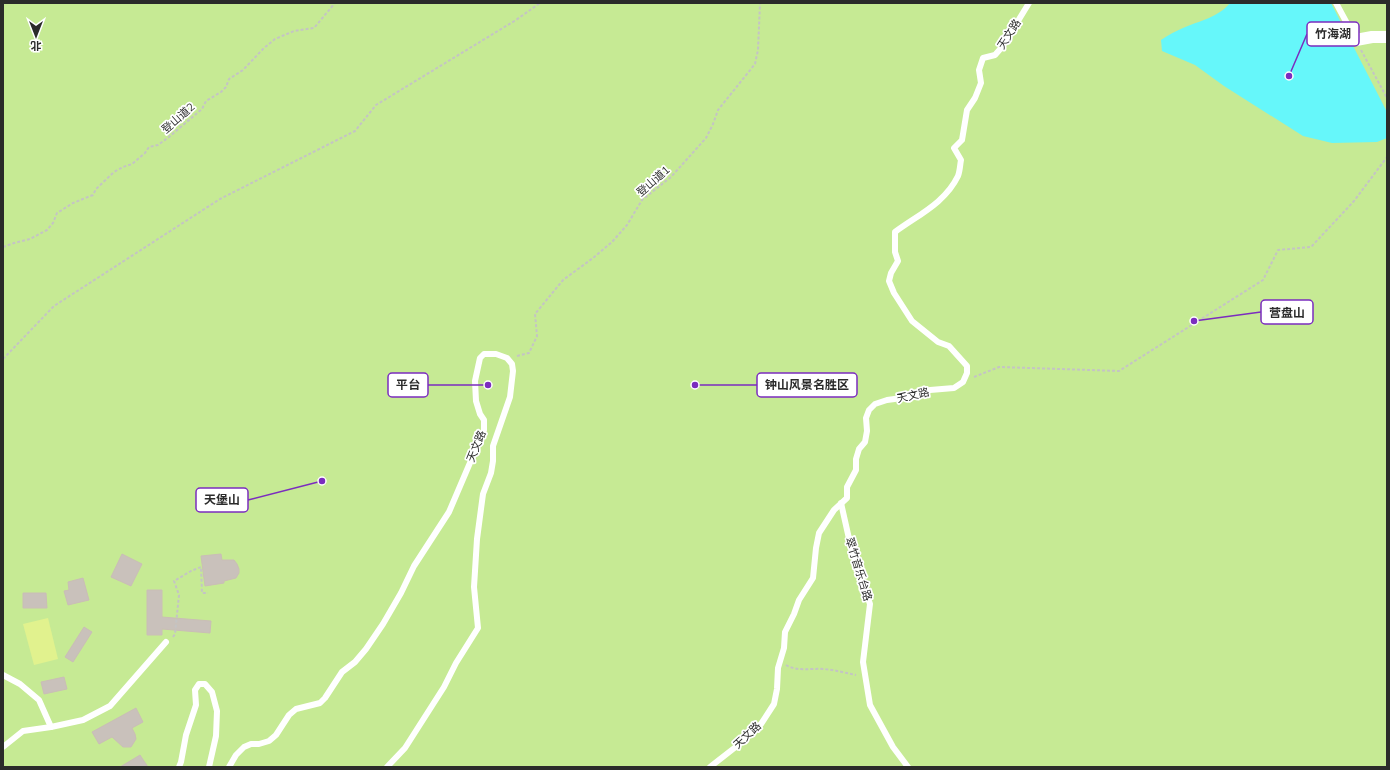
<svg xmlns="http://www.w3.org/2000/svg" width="1390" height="770" font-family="Mulish,'Noto Sans SC',sans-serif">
<rect width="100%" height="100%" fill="#efe2dc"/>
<rect fill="#c6ea94" x="3" y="3" width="1384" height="764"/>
<path fill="#e1f28e" d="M 48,618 L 58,659 L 34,665 L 23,624 Z"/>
<path fill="#66f7fa" d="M 1230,3 L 1331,3 L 1387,112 L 1387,138 L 1377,142 L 1332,143 L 1303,136 L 1224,86 L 1195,65 L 1162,51 L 1161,40 C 1168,35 1176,31 1183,28 C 1199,21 1219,17 1230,3 Z"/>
<g fill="#c9c1bb" stroke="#cabeb6">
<path d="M 122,554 L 142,564 L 131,586 L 111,577 Z"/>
<path d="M 221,554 L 222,560 L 234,560 L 237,564 L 239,569 L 239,573 L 236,578 L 224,581 L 224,583 L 205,586 L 201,556 Z"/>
<path d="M 83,578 L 89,600 L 68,605 L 64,591 L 69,590 L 68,582 Z"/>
<path d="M 147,590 L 162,590 L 162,617 L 211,621 L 210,633 L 162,629 L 162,635 L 147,635 Z"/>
<path d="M 23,593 L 46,593 L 47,608 L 23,608 Z"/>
<path d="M 84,627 L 92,632 L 73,662 L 65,657 Z"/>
<path d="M 64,677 L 67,689 L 44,694 L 41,682 Z"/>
<path d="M 136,708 L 143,722 L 132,728 L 135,734 L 136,739 L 131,747 L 123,747 L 112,737 L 99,744 L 92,732 Z"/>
<path d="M 140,755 L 148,767 L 120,767 Z"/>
</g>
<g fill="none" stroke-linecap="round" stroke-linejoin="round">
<g stroke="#c4c4c4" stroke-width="2" stroke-dasharray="3 2" stroke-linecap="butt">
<path d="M 1361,50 L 1387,98"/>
<path d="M 3,247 L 14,243 L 30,239 L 47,230 L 53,223 L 57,213 L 73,203 L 93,195 L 96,189 L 114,172 L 123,167 L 132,164 L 145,153 L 149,147 L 158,145 L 169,137 L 202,109 L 206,101 L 221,92 L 226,87 L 229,79 L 243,70 L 264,48 L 275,39 L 294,31 L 314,28 L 335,3"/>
<path d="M 517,356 L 529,353 L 537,336 L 535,314 L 563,280 L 593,258 L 612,242 L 627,225 L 642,200 L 671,177 L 706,138 L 713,124 L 718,110 L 755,64 L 758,50 L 760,3"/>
<path d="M 3,359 L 54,306 L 220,199 L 355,131 L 376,105 L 516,20 L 540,3"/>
<path d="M 974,377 L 999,367 L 1119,371 L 1263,280 L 1278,250 L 1311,247 L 1354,201 L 1387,157"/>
<path d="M 173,637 L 175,634 L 179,595 L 174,581 L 191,571 L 201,567 L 202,593 L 208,593"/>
<path d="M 786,665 C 798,672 811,668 824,669 C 835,670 846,673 856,675"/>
</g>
<g stroke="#fff" stroke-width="6">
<path d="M 1336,3 L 1356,40"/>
<path d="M 841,503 L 852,552 L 870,604 L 863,662 L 870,705 L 893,747 L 908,767"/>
<path d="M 3,675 L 20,684 L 39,700 L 51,727"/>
<path d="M 3,747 L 23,731 L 51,727 L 83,720 L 110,706 L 166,642"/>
<path d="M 179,767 L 181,762 L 186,735 L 196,705 L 195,690 L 199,684 L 205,684 L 212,692 L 217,711 L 216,736 L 209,767"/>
<path d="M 229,767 L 236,755 L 244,747 L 251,744 L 259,744 L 269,741 L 276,735 L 289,715 L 296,709 L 320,703 L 325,698 L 342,672 L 355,662 L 366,649 L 383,624 L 401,593 L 414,566 L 449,512 L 484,430 L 484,420 L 480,414 L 476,401 L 475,381 L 480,358 L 484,354 L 496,354 L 507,358 L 512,364 L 513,371 L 510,397 L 493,446 L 493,461 L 491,473 L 483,494 L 477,539 L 474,587 L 478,628 L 456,663 L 444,687 L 405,748 L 387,767"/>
<path d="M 710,767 L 742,742 L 761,724 L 774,704 L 777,689 L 778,668 L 784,648 L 785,632 L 794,614 L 799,600 L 813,578 L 816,548 L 819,533 L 834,510 L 847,498 L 847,487 L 856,470 L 856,459 L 859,449 L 865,442 L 867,431 L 866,418 L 869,410 L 875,404 L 887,400 L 917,396 L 930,390 L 954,388 L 963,382 L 967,373 L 967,366 L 949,346 L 938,342 L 912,321 L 894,293 L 889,281 L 891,273 L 898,261 L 895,252 L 895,232 C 918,215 945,203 958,176 C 960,171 960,165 961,160 L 954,148 L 962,140 L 967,110 L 975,98 L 981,83 L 979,70 L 983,58 L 995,55 L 1002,47 L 1029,3"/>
</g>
<path stroke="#fff" stroke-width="12" d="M 1356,40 L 1372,37 L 1387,37"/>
</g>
<g text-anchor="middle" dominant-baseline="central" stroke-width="3.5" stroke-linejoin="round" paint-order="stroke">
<g font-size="11" fill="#2b2b2b" stroke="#fff">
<text transform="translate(1009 34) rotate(-57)">天文路</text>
<text transform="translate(178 118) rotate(-41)">登山道2</text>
<text transform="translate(653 181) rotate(-41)">登山道1</text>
<text transform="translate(913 395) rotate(-13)">天文路</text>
<text transform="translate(476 446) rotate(-68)">天文路</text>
<text transform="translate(859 569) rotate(73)">翠竹音乐台路</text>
<text transform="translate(747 735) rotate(-43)">天文路</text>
</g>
</g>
<path fill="none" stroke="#7b2cbf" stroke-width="1.5" d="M1289 76L1307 34M1194 321L1261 312M488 385L428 385M695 385L757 385M322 481L248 500"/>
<g fill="#7b2cbf" stroke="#fff" stroke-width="1.5">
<circle cx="1289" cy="76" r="4"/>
<circle cx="1194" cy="321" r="4"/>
<circle cx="488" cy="385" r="4"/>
<circle cx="695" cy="385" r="4"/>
<circle cx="322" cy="481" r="4"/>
</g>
<g fill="#fff" stroke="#7b2cbf" stroke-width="1.5">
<rect x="1307" y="22" width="52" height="24" rx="4"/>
<rect x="1261" y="300" width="52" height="24" rx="4"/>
<rect x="388" y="373" width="40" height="24" rx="4"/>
<rect x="757" y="373" width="100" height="24" rx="4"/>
<rect x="196" y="488" width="52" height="24" rx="4"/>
</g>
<g font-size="12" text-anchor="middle" font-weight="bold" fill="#2b2b2b">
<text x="1333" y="38">竹海湖</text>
<text x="1287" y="317">营盘山</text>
<text x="408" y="389">平台</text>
<text x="807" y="389">钟山风景名胜区</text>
<text x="222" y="504">天堡山</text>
</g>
<rect width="1390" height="770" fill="none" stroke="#2b2b2b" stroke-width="8"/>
<g transform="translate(36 36) rotate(180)" stroke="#ffffff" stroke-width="3" paint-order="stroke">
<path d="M0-3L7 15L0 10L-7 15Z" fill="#2b2b2b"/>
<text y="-6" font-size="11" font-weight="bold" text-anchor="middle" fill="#2b2b2b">北</text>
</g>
</svg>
